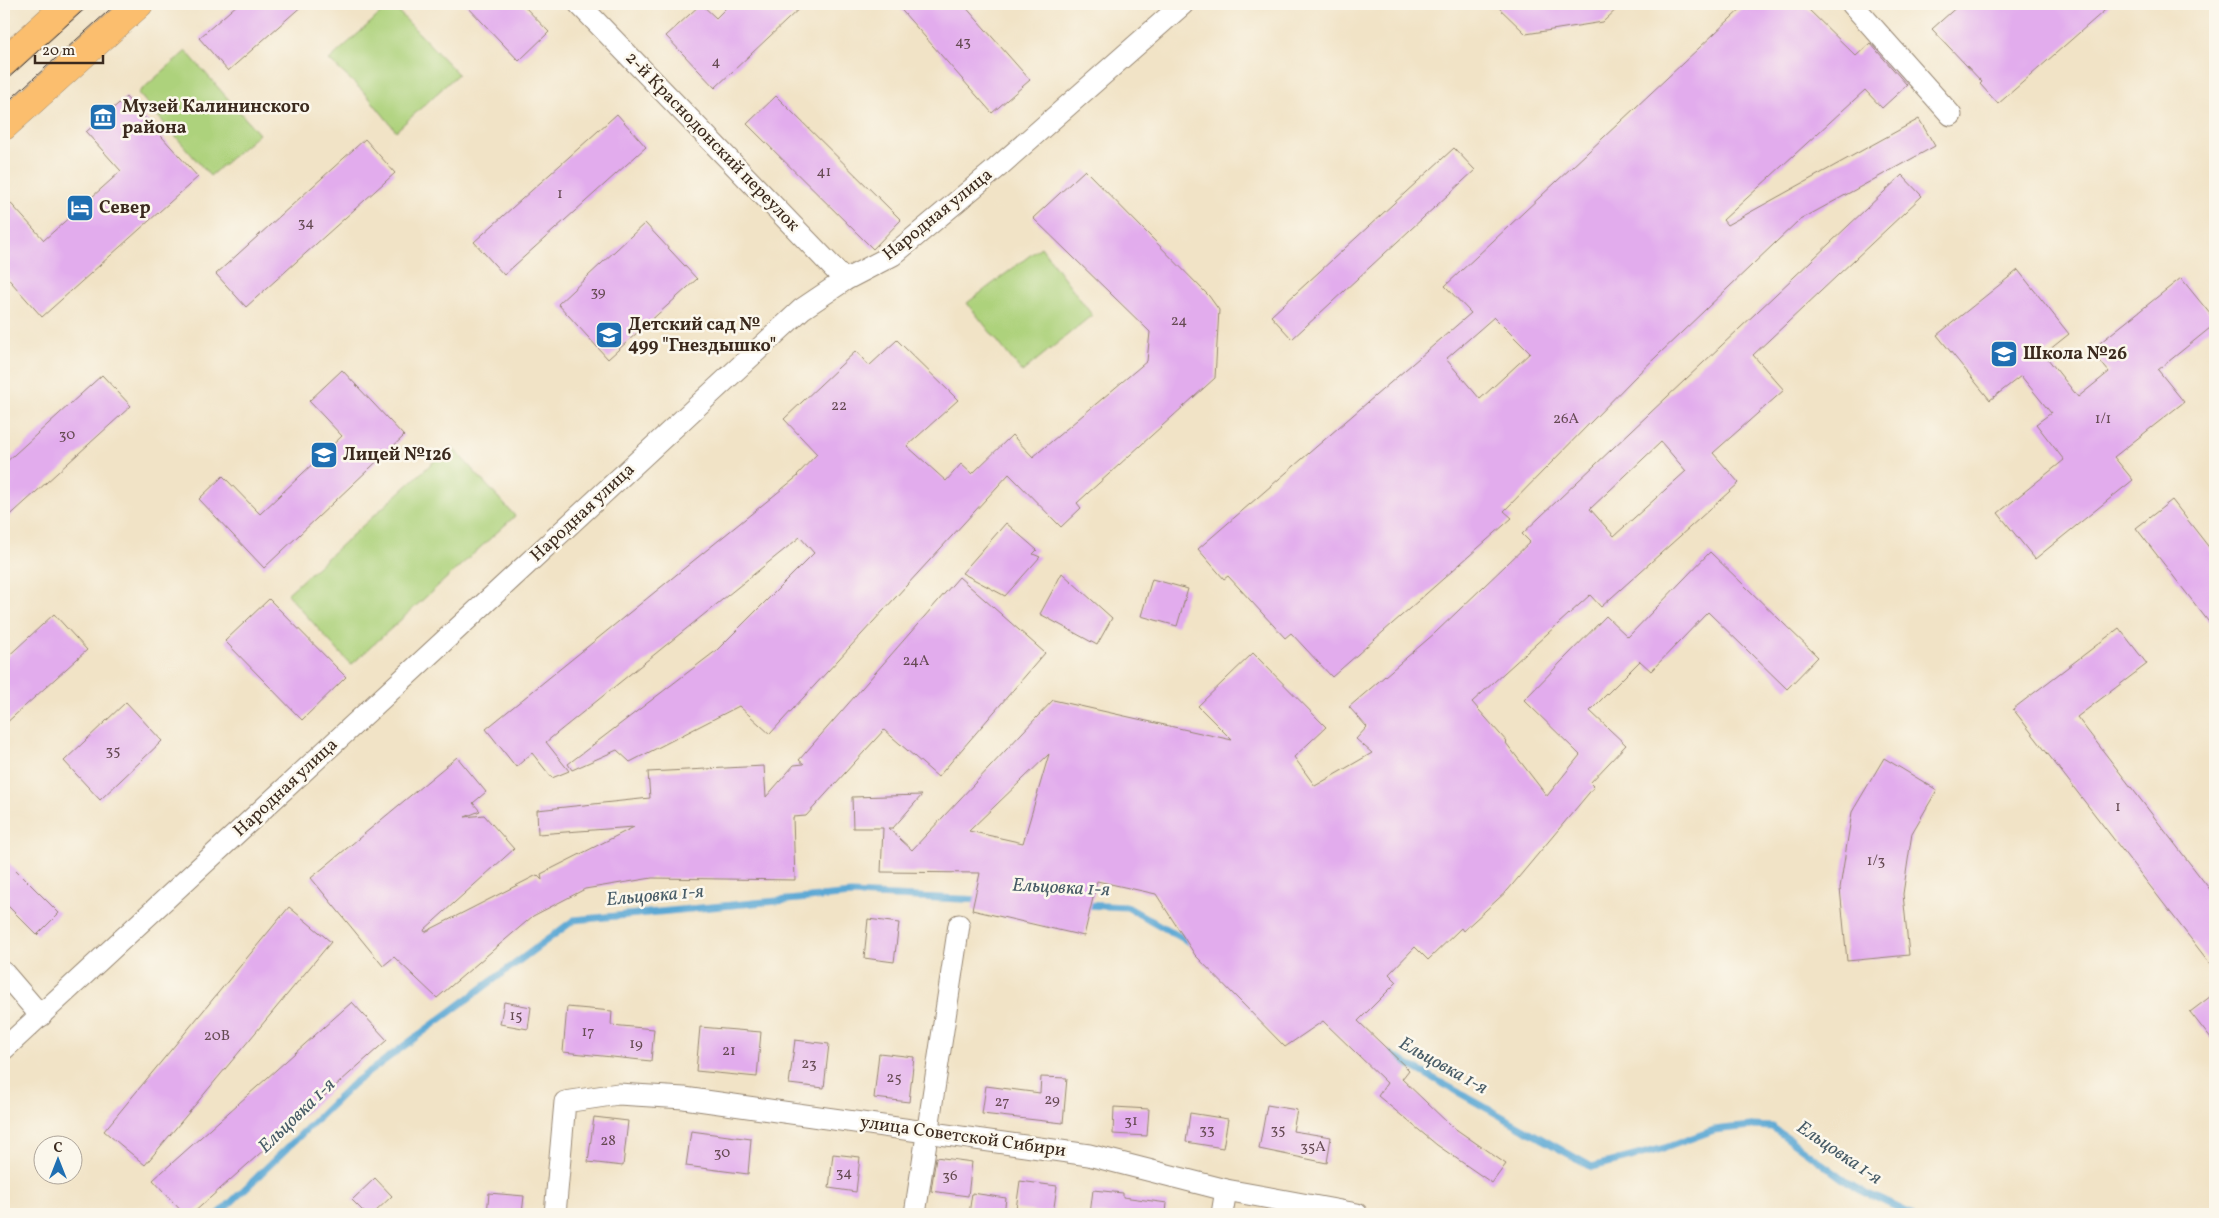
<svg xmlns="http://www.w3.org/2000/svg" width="2219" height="1218" font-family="Vollkorn,serif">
<rect width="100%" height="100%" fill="#fbf7ec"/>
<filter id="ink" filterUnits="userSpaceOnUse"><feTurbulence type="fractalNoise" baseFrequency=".02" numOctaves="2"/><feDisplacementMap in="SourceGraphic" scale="10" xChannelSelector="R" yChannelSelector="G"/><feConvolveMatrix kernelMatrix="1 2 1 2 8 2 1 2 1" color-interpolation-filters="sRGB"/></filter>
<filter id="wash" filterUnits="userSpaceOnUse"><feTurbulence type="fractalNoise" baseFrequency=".0096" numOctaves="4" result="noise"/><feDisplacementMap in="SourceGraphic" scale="20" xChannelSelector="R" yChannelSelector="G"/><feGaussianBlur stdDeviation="1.12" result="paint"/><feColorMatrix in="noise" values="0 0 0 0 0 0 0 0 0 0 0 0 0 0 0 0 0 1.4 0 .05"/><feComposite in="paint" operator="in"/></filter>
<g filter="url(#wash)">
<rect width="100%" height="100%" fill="#f1e3c6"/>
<g fill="#add27c" stroke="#747e4d">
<path d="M 391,4 L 458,74 L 396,131 L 366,94 L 329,60 Z"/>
<path d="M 186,51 L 259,134 L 210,176 L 138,93 Z"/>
<path d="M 1041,247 L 1092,315 L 1022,372 L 967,303 Z"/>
<path d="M 451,446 L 515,516 L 351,665 L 287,594 Z"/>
</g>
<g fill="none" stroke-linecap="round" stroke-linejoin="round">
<g stroke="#5ba8d4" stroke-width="7">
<path d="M 1083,905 L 1127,907 L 1193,944"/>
<path d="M 1390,1054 L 1592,1167 L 1665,1148 L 1714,1130 L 1751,1126 L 1772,1127 L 1854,1187 L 1911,1214"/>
<path d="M 219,1214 L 354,1083 L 574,920 L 851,894 L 983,900"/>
</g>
</g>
<g id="blocks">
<g fill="#e2aced" fill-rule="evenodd">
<path d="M 238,4 L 304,4 L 228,71 L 199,38 Z"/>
<path d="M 465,4 L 522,4 L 549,32 L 519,61 Z"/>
<path d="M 701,4 L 716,18 L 730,4 L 804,4 L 715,88 L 666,36 Z"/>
<path d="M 896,4 L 963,4 L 1030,80 L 992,113 Z"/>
<path d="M 1495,4 L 1622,4 L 1603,22 L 1526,34 Z"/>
<path d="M 1746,4 L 1803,4 L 1856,56 L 1870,43 L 1907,85 L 1882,108 L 1865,90 L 1723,220 L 1727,225 L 1919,119 L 1935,146 L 1798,221 L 1635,377 L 1504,511 L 1512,518 L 1332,677 L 1291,633 L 1285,638 L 1228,576 L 1224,579 L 1198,549 L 1471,313 L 1445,286 ZM 1494,317 L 1530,353 L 1480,399 L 1446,359 Z"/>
<path d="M 1960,4 L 2112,4 L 1998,104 L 1980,84 L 1982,82 L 1932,29 Z"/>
<path d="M 776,96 L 901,220 L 873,249 L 747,124 Z"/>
<path d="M 126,97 L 198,177 L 42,317 L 4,274 L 4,196 L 44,240 L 121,171 L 86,132 Z"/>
<path d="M 617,114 L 646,147 L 504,275 L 474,242 Z"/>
<path d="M 365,139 L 395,173 L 246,307 L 216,274 Z"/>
<path d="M 1454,148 L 1475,170 L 1292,339 L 1271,316 Z"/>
<path d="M 1085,170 L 1209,296 L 1219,310 L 1215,378 L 1077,503 L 1081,508 L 1061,527 L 1009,474 L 770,734 L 739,706 L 630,762 L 617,750 L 572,770 L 568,764 L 717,650 L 814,553 L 800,537 L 546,742 L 569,771 L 552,778 L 532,753 L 516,767 L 486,729 L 798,476 L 797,475 L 817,454 L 784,419 L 856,351 L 869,366 L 897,340 L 958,400 L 907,446 L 946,481 L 961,464 L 972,474 L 1012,435 L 1033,457 L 1147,361 L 1150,332 L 1033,218 Z"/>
<path d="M 1902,175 L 1922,196 L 1753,355 L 1784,390 L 1713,453 L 1739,483 L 1601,607 L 1590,595 L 1472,702 L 1507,742 L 1506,743 L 1547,796 L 1580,755 L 1524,700 L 1606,616 L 1628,637 L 1710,552 L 1818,657 L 1787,689 L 1708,612 L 1651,671 L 1640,661 L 1590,711 L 1626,745 L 1590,783 L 1594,787 L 1508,890 L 1463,931 L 1461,928 L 1428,960 L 1415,947 L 1389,974 L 1397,982 L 1358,1021 L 1409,1070 L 1402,1079 L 1450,1125 L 1506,1164 L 1492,1183 L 1437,1145 L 1378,1096 L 1387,1083 L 1323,1021 L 1285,1047 L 1195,955 L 1156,894 L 1097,881 L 1084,936 L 972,910 L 980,873 L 881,872 L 883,828 L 853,828 L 852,797 L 922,795 L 893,828 L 888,828 L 912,850 L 1053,700 L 1232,740 L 1198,706 L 1253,653 L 1326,727 L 1294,757 L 1315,786 L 1372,753 L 1356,739 L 1367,727 L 1349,707 L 1435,633 L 1530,542 L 1522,534 ZM 1661,442 L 1686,471 L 1614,536 L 1590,509 ZM 1049,754 L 1023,843 L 969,831 Z"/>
<path d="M 645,223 L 697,279 L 608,359 L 558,304 Z"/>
<path d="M 2018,270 L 2069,334 L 2044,354 L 2078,397 L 2109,372 L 2091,350 L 2181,278 L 2215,320 L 2215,324 L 2158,370 L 2184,402 L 2114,457 L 2133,480 L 2035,559 L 1998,513 L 2064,460 L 2036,424 L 2051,413 L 2021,376 L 1990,400 L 1937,335 Z"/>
<path d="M 342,370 L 404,436 L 264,568 L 199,499 L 223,476 L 260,514 L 342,436 L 309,401 Z"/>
<path d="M 102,375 L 131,406 L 4,521 L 4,464 Z"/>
<path d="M 2172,500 L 2215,555 L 2215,630 L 2136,528 Z"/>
<path d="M 1006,523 L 1037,550 L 1033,554 L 1040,557 L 1005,596 L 962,573 Z"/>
<path d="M 1062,573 L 1112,618 L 1097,645 L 1040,614 Z"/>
<path d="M 959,577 L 1045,653 L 938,777 L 884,730 L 806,816 L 793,817 L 795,880 L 652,878 L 585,889 L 533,916 L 437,998 L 394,957 L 383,966 L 311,878 L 457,757 L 486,792 L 473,803 L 480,811 L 465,817 L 484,815 L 514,849 L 424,930 L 425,932 L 537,875 L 542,880 L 541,874 L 634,827 L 538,834 L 537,810 L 650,798 L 648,772 L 764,766 L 766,797 L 794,765 L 804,764 L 799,760 Z"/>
<path d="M 1152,579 L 1188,589 L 1177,626 L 1141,616 Z"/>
<path d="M 269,599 L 346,677 L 302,720 L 225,641 Z"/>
<path d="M 54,614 L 87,650 L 4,725 L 4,660 Z"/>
<path d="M 2119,628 L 2147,664 L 2077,717 L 2215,896 L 2215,970 L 2013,709 Z"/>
<path d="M 126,702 L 162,741 L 100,800 L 64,761 Z"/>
<path d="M 1884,758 L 1937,790 L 1912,833 L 1903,894 L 1909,955 L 1847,961 L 1840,888 L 1852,812 Z"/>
<path d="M 4,858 L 59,913 L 37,935 L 4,902 Z"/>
<path d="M 289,907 L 331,942 L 145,1165 L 104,1131 Z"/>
<path d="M 868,919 L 899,923 L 894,962 L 864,958 Z"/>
<path d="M 2215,993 L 2215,1044 L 2190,1012 Z"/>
<path d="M 352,1002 L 387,1040 L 192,1214 L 184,1214 L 153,1180 Z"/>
<path d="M 504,1002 L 531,1007 L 528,1029 L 500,1024 Z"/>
<path d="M 567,1007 L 612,1011 L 611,1025 L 654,1029 L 651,1061 L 563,1052 Z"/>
<path d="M 700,1027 L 761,1032 L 757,1077 L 696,1071 Z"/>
<path d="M 795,1040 L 829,1044 L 824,1088 L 789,1084 Z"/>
<path d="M 879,1053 L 914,1057 L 909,1102 L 874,1098 Z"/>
<path d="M 1041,1077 L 1067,1078 L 1063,1123 L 982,1114 L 986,1086 L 1040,1093 Z"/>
<path d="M 1267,1105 L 1297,1110 L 1293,1131 L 1331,1137 L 1327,1163 L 1259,1149 Z"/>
<path d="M 1114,1107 L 1149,1109 L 1147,1136 L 1113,1134 Z"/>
<path d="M 1190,1113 L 1228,1119 L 1223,1148 L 1186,1142 Z"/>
<path d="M 594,1117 L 628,1121 L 623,1166 L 588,1162 Z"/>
<path d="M 691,1131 L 751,1139 L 748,1174 L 686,1166 Z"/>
<path d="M 833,1154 L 860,1157 L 856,1192 L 829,1188 Z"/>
<path d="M 936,1157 L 972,1162 L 968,1196 L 931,1191 Z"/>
<path d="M 375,1178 L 392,1196 L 373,1214 L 366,1214 L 352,1200 Z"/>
<path d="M 1020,1181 L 1057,1186 L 1053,1214 L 1016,1209 Z"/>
<path d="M 1093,1190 L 1123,1193 L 1123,1197 L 1167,1203 L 1166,1214 L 1090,1214 Z"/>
<path d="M 489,1193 L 524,1196 L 522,1214 L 487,1214 Z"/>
<path d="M 972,1193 L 1006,1198 L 1004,1214 L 969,1214 Z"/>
</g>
</g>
</g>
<g filter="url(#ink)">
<use href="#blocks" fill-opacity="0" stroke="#968672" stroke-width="1"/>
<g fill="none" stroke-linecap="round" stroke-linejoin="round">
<g stroke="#968672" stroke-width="23">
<g id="street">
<path d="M 579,4 L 845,280"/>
<path d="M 1852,4 L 1951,115"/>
<path d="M 4,973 L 41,1016"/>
<path d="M 4,1049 L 802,309 L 845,280 L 893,255 L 997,168 L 1183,4"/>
<path d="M 555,1214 L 565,1102 L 618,1094 L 684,1098 L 1089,1155 L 1226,1190 L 1357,1214"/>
<path d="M 915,1214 L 959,925"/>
<path d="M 1222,1214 L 1226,1190"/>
</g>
</g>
<g stroke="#968672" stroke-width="29">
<g id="highway">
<path d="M 4,62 L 68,4"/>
<path d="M 4,126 L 139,4"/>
</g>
</g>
<use href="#street" stroke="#fff" stroke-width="21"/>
<use href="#highway" stroke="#fbbe6e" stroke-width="28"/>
<g stroke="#3b2a1e" stroke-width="1">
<path d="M 4,82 L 90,4"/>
<path d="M 4,105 L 116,4"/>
</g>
</g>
</g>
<defs>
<g id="museum-square" transform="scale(1.4375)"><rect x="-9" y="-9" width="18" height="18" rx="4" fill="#1f6fb2" stroke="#fbf7ec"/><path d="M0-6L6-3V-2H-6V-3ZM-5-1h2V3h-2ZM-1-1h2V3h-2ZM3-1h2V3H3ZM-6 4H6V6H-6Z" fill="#fff"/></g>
<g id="hotel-square" transform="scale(1.4375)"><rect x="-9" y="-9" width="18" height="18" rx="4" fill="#1f6fb2" stroke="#fbf7ec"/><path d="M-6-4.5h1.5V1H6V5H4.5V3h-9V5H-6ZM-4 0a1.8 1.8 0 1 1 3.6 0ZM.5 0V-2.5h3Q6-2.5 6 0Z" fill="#fff"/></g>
<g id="school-square" transform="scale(1.4375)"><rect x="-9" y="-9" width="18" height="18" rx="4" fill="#1f6fb2" stroke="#fbf7ec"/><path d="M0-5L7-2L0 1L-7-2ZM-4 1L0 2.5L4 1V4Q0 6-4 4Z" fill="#fff"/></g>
</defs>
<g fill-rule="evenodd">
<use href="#museum-square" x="103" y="117"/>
<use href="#hotel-square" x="80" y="208"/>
<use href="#school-square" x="609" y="335"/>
<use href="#school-square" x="2004" y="354"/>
<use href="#school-square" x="324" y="455"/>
</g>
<g text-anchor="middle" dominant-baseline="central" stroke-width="5" stroke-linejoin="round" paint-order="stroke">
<g font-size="15" fill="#654a52">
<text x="963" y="42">43</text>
<text x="716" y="62">4</text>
<text x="824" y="172">41</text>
<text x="560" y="194">1</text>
<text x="306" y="223">34</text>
<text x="598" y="292">39</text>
<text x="1179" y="321">24</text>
<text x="839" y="406">22</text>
<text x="1566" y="419">26А</text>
<text x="2103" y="419">1/1</text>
<text x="67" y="435">30</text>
<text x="916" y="661">24А</text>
<text x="113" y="751">35</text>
<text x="2118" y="807">1</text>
<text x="1876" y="861">1/3</text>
<text x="516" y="1016">15</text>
<text x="588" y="1032">17</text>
<text x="217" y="1036">20В</text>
<text x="636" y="1044">19</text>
<text x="729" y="1051">21</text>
<text x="809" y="1064">23</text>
<text x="894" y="1078">25</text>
<text x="1052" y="1100">29</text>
<text x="1002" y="1102">27</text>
<text x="1131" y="1121">31</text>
<text x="1207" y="1130">33</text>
<text x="1278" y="1130">35</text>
<text x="608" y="1141">28</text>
<text x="1313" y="1147">35А</text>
<text x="722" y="1153">30</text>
<text x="844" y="1173">34</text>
<text x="950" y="1176">36</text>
</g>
<g font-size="18" font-weight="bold" fill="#3b2a1e" stroke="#fbf7ec" text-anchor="start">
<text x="122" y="107">Музей Калининского<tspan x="122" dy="21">района</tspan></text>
<text x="99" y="208">Север</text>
<text x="628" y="325">Детский сад №<tspan x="628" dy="21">499 "Гнездышко"</tspan></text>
<text x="2023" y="354">Школа №26</text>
<text x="343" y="455">Лицей №126</text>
</g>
<g font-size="18" fill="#3b2a1e" stroke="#fbf7ec">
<text transform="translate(712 142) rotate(46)">2-й Краснодонский переулок</text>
<text transform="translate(938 215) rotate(-39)">Народная улица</text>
<text transform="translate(583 513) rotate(-43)">Народная улица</text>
<text transform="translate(286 788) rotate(-43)">Народная улица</text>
<text transform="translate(963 1137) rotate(8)">улица Советской Сибири</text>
</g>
<g font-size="19" font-style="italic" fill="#485c67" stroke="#fbf7ec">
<text transform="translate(1061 888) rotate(3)">Ельцовка 1-я</text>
<text transform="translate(655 896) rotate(-5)">Ельцовка 1-я</text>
<text transform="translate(1443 1066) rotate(29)">Ельцовка 1-я</text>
<text transform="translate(297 1116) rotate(-44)">Ельцовка 1-я</text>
<text transform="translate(1839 1153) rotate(34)">Ельцовка 1-я</text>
</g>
</g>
<rect width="2219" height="1218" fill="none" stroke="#fbf7ec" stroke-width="20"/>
<g transform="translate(58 1160)"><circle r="24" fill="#fbf7ec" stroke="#aea59a"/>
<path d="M0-4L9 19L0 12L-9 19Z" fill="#1f6fb2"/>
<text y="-8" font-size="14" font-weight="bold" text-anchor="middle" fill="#3b2a1e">С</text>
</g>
<path d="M35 55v8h68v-8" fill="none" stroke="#3b2a1e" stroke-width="2.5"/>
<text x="42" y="55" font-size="15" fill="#3b2a1e" stroke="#fbf7ec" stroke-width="4" paint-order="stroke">20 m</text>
</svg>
